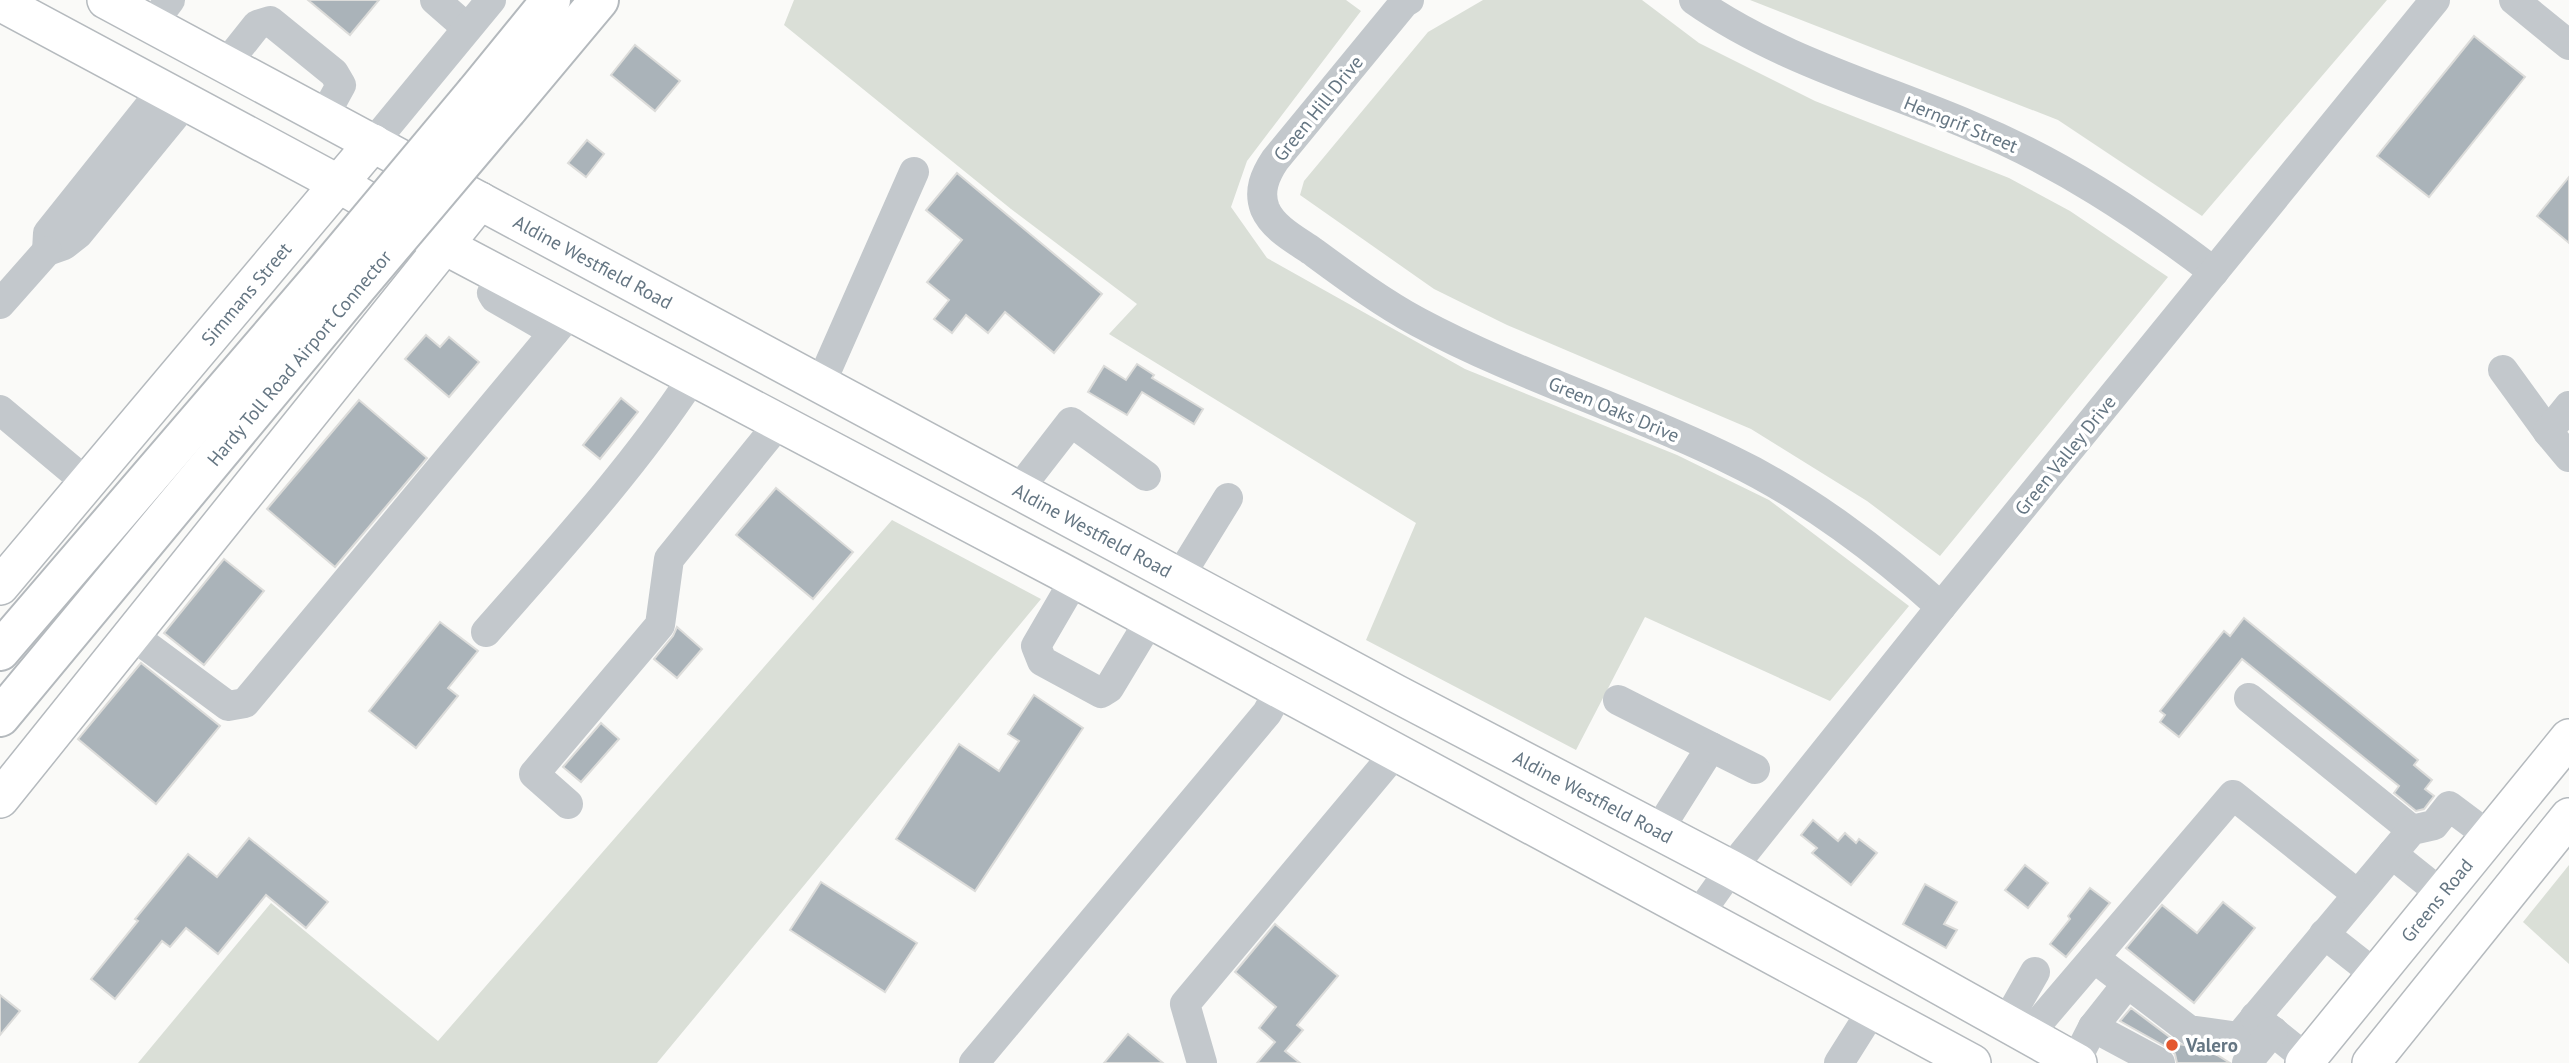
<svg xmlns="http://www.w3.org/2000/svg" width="2569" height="1063" font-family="'PT Sans',sans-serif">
<rect width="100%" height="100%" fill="#fafaf8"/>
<g fill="#dadfd7">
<path d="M 794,0 L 1346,0 L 1361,11 L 1247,161 L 1231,207 L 1267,258 L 1465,369 L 1677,455 L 1769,500 L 1909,606 L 1830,701 L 1645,617 L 1576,750 L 1366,640 L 1416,523 L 1109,334 L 1137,304 L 1011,209 L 784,25 Z"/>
<path d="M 1483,0 L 1642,0 L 1699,43 L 1815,101 L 2009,178 L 2070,211 L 2168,277 L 1940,556 L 1867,501 L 1751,429 L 1507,325 L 1434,289 L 1300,195 L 1304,181 L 1428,32 Z"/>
<path d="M 1750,0 L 2387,0 L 2202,216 L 2058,120 Z"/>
<path d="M 892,520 L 1041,599 L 657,1063 L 138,1063 L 271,903 L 438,1041 Z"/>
<path d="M 2569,865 L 2569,964 L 2523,922 Z"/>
</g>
<g fill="#aab3b9" stroke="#dcdcda" stroke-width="2">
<path d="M 308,0 L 379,0 L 350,35 Z"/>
<path d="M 2474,36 L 2525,77 L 2429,197 L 2377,156 Z"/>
<path d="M 635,45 L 680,81 L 655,111 L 611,75 Z"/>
<path d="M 587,140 L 604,154 L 586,177 L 568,163 Z"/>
<path d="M 957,173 L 1102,294 L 1054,353 L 1005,312 L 988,333 L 966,315 L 952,333 L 934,319 L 949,300 L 927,282 L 962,240 L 926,210 Z"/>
<path d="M 2569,177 L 2569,243 L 2537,216 Z"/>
<path d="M 426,335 L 440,347 L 449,337 L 479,362 L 449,397 L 405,359 Z"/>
<path d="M 1137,364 L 1154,375 L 1152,378 L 1203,409 L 1194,424 L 1142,392 L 1127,415 L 1088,392 L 1104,366 L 1126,380 Z"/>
<path d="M 621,398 L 638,412 L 600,459 L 583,445 Z"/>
<path d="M 359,400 L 427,458 L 335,567 L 267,509 Z"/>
<path d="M 776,488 L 853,552 L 813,599 L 736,535 Z"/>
<path d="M 224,559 L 264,591 L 204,665 L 164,633 Z"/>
<path d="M 2244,618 L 2418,760 L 2414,765 L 2432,780 L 2425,789 L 2434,796 L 2424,809 L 2416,811 L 2394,793 L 2399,786 L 2242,659 L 2179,737 L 2160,722 L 2165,715 L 2160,711 L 2224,631 L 2230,636 Z"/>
<path d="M 440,622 L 478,651 L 448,688 L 458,696 L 416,748 L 369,711 Z"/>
<path d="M 677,627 L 702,649 L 677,678 L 654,659 L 673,636 Z"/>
<path d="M 141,663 L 220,726 L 156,804 L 78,739 Z"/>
<path d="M 1034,695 L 1083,728 L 975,891 L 896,839 L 959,744 L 999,771 L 1019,741 L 1008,734 Z"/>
<path d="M 601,723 L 619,739 L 581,782 L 563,767 Z"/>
<path d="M 1813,820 L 1838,841 L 1845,833 L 1856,843 L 1859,839 L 1877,853 L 1851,885 L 1812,853 L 1817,848 L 1801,835 Z"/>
<path d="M 249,838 L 328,902 L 306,928 L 266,895 L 218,954 L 186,928 L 170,947 L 162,941 L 115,999 L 91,979 L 138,921 L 135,919 L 188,854 L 217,877 Z"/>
<path d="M 2025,865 L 2048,883 L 2028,908 L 2005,890 Z"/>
<path d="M 821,882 L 917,943 L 885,992 L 790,930 Z"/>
<path d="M 1925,884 L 1957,902 L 1944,924 L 1957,930 L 1946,948 L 1903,924 Z"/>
<path d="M 2090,888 L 2110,903 L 2066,957 L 2050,944 L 2070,919 L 2068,916 Z"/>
<path d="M 2223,902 L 2255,928 L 2194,1003 L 2126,948 L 2162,905 L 2197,933 Z"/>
<path d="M 1275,924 L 1338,976 L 1297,1025 L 1303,1030 L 1285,1051 L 1300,1063 L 1257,1063 L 1275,1042 L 1259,1028 L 1276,1007 L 1235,972 Z"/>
<path d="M 0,995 L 20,1011 L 0,1035 Z"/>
<path d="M 2131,1008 L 2179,1044 L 2209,1050 L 2230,1063 L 2177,1063 L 2175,1054 L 2168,1048 L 2120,1021 Z"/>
<path d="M 1128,1034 L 1163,1063 L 1104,1063 Z"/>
</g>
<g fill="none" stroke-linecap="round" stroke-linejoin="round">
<g stroke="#b5babe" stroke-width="40">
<g id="major">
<path id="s1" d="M 106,0 L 1395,693 L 1731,869 L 2078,1063"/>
<path d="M 0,2 L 339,184 L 445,246 L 1058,570 L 1972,1063"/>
<path id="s2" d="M 0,586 L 373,143"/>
<path d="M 0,799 L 480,201"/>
<path id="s3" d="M 2304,1063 L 2569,738"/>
<path d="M 2371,1063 L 2569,817"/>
</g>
</g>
<g stroke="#b4b9bd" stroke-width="42">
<g id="highway">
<path d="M 476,92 L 551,0"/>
<path d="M 507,110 L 599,0"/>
<path d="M 0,651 L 322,276"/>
<path d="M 0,717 L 353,292"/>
</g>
</g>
<g stroke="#c3c8cc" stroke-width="30">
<path d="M 435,0 L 467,28"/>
<path d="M 1409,0 L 1404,3 L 1275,160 C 1265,175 1258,191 1265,209 C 1273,228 1296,240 1312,251 C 1346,276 1381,302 1418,322 C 1519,376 1630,410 1733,461 C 1806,496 1881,553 1941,607"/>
<path d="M 1694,0 C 1778,59 1877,86 1969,125 C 2059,162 2138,214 2214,272"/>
<path d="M 2514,0 L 2569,45"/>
<path d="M 152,24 L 170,0"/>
<path d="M 226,64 L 257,25 L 270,21 L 334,73 L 341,85 L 324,116"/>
<path d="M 163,89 L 48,233 L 47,251 L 64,245 L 78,234 L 186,102"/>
<path d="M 373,143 L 491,0"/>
<path d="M 501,276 L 492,293 L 495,298 L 554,332"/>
<path d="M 0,304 L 47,251"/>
<path d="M 2503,370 L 2548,432"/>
<path d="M 821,383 L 914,172"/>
<path d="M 2569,406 L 2548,432 L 2569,457"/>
<path d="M 0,410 L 86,482"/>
<path d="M 1019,489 L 1071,422 L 1146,476"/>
<path d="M 1180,576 L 1228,498"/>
<path d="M 1075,579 L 1036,646 L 1042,661 L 1101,693 L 1109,688 L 1150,620"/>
<path d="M 486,632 C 558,550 633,468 693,377"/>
<path d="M 132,635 L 228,706 L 245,703 L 571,312"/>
<path d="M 2249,698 L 2412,830"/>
<path d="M 1618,700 L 1711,747 L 1658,831"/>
<path d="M 1711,747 L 1755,769"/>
<path d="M 568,804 L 534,774 L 660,625 L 669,559 L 779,423"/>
<path d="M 2392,854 L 2442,894"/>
<path d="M 1699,914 L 1731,869 L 1941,607 L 2435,0"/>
<path d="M 2324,934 L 2376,975"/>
<path d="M 2094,958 L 2189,1030 L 2239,1037 L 2412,830 L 2434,825 L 2449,806 L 2489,836"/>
<path d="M 2255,1017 L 2307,1059"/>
<path d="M 2006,1023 L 2035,972"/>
<path d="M 2093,1027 L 2160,1063"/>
<path d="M 2028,1035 L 2233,795 L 2357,894"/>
<path d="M 2075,1062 L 2093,1027 L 2127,984"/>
<path d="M 974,1063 L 1267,713 L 1280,689"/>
<path d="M 1202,1063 L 1185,1004 L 1396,752"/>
<path d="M 1839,1063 L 1873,1009"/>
<path d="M 2247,1063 L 2273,1031"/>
</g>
<use href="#major" stroke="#fff" stroke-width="37"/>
<use href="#highway" stroke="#fff" stroke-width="38"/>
<g stroke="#b4b9bd" stroke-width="42" stroke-linecap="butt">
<g id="highway-bridge">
<path d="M 322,276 L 476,92"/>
<path d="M 353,292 L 507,110"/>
</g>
</g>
<use href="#highway-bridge" stroke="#fff" stroke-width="38"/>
</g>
<circle fill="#e4572e" stroke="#fff" stroke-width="2.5" cx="2172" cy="1045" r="7"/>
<g text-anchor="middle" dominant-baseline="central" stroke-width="7" stroke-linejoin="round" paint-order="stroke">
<g font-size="19" fill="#657683" stroke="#fff">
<text transform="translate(1318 108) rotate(-51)">Green Hill Drive</text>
<text transform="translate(1961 124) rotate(22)">Herngrif Street</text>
<text stroke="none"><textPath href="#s1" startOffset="553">Aldine Westfield Road</textPath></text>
<text stroke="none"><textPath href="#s2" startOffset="382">Simmans Street</textPath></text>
<text transform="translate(299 358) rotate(-50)">Hardy Toll Road Airport Connector</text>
<text transform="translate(1614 409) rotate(23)">Green Oaks Drive</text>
<text transform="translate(2065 455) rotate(-51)">Green Valley Drive</text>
<text stroke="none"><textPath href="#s1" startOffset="1120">Aldine Westfield Road</textPath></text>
<text stroke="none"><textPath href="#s1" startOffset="1687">Aldine Westfield Road</textPath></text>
<text stroke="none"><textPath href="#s3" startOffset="210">Greens Road</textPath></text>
</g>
<g font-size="19" font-weight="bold" fill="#657683" stroke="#fff" text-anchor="start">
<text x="2186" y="1045">Valero</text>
</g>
</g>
</svg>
